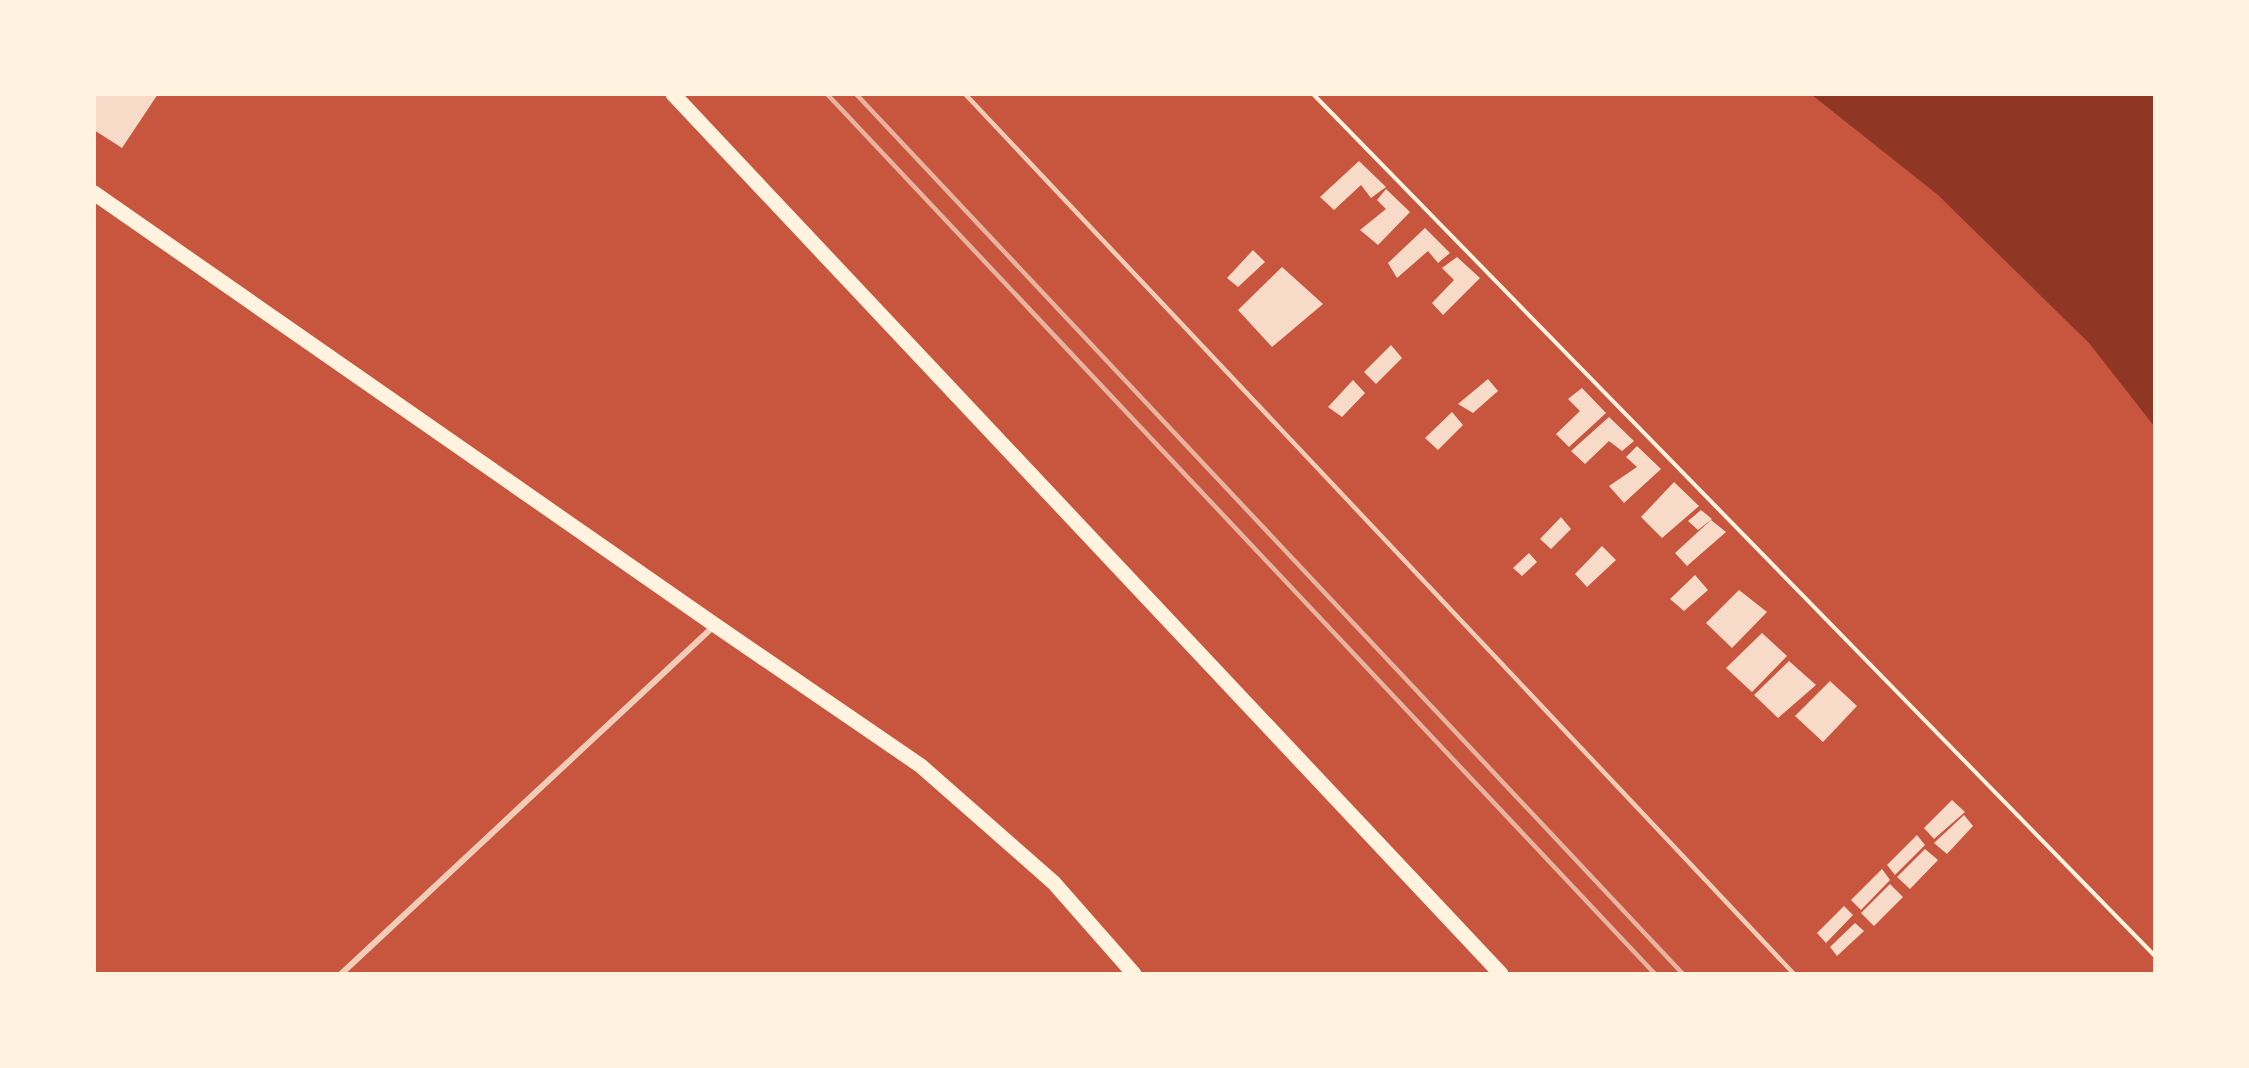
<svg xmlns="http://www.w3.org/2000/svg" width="2249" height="1068" viewBox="0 0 2249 1068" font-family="Barlow,sans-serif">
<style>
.water{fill:#8f3625}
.building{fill:#f7dbc8}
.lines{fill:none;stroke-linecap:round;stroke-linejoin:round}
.path{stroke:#fff3e0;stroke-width:4}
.service{stroke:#f1ccb7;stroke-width:4.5}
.minor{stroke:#f1ccb7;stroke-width:6}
.primary{stroke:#fff3e0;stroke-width:15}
.rail{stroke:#e9b49f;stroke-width:4.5}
</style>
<rect width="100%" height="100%" fill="#c8553d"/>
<path class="water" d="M1812,95h342v331l-65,-83 -151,-148z"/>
<path class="building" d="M94,94h64l-36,54 -28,-18z
M1359,161l27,26 -15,11 -10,-13 -27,25 -14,-13z
M1386,189l24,23 -32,33 -18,-15 26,-21 -9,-9z
M1425,228l25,25 -12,10 -10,-12 -31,27 -9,-15z
M1253,250l12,12 -27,25 -11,-9z
M1457,257l23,21 -37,37 -11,-12 22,-23 -12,-12z
M1282,267l41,37 -51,43 -34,-37z
M1391,345l11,13 -26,26 -12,-12z
M1488,379l10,12 -25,22 -15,-9z
M1353,380l12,13 -23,24 -14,-10z
M1582,388l24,25 -37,34 -13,-13 24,-23 -12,-12z
M1452,412l11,13 -25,25 -13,-12z
M1609,417l25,24 -12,10 -13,-10 -24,23 -14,-13z
M1637,446l24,23 -37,34 -15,-17 28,-19 -11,-10z
M1674,482l25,24 -37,32 -21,-21z
M1701,510l11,9 -14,11 -10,-9z
M1561,517l10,12 -20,20 -11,-10z
M1711,520l15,12 -39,34 -12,-13z
M1602,546l14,14 -29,27 -12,-13z
M1529,553l8,9 -15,14 -9,-8z
M1695,575l13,15 -24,21 -14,-12z
M1739,590l28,22 -35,36 -26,-25z
M1762,633l25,23 -35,36 -26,-24z
M1789,661l27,24 -38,33 -24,-23z
M1830,681l27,25 -34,36 -28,-26z
M1952,800l13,12 -31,27 -10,-11z
M1964,815l9,11 -26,28 -13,-11z
M1917,835l8,10 -30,30 -8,-10z
M1925,849l13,11 -28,29 -13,-12z
M1882,869l8,11 -29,30 -10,-10z
M1890,884l13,13 -29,29 -13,-13z
M1844,906l9,9 -27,28 -9,-10z
M1855,923l9,8 -27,25 -7,-9z"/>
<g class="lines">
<path class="path" d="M1313,94l841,861"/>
<path class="service" d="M965,94l829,880"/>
<path class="minor" d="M341,974l373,-348"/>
<path class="primary" d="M673,94l828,880
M94,193l621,432 206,141 133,117 80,91"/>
<path class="rail" d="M827,94l828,880
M856,94l827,880"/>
</g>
<rect width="2249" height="1068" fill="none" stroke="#fff3e0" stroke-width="192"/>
</svg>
